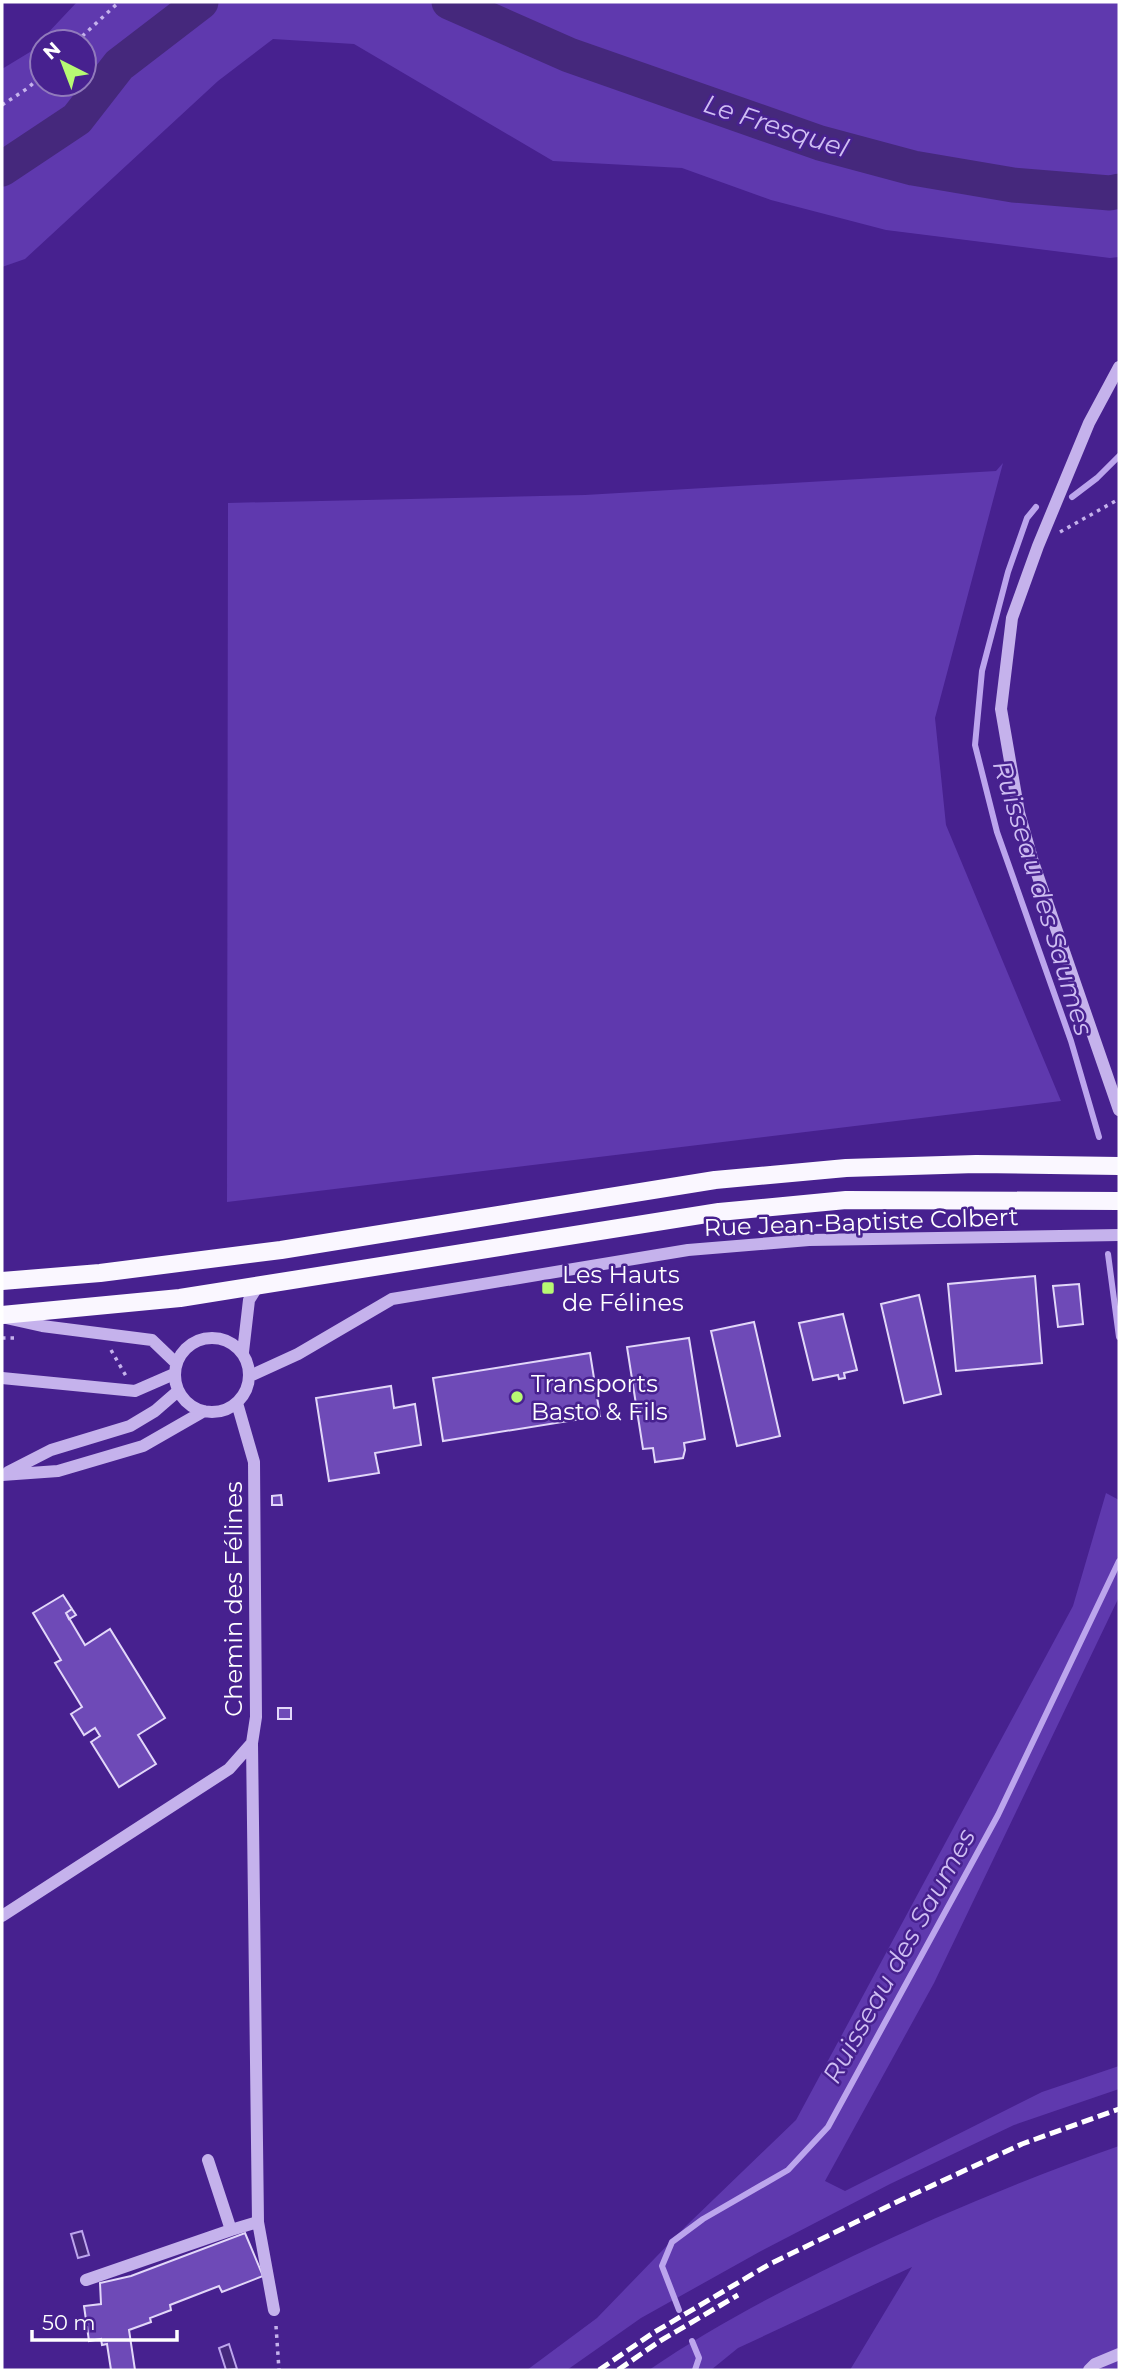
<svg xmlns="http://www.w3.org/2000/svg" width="1121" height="2372" viewBox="0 0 1121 2372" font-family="Montserrat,sans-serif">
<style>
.green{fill:#5f39ae;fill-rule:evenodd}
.water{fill:#45287c;stroke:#bca5ed;stroke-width:2}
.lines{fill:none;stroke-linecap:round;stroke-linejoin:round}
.stream{stroke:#bca5ed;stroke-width:6}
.river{stroke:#45287c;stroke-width:35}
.building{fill:#6e4ab7;stroke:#e2d7f9;stroke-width:2}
.path{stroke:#c5b2ec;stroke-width:3.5;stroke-dasharray:3.5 5;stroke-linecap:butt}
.minor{stroke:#c5b2ec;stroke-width:12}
.major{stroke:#faf7ff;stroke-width:18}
.rail{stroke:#fff;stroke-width:5;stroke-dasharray:12 5;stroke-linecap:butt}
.poi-dot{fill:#b7f973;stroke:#47218f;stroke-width:2.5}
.labels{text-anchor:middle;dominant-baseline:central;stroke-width:5;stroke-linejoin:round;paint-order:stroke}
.street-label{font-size:24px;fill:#fff;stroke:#47218f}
.poi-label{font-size:24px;fill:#fff;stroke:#47218f;text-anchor:start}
.water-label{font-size:26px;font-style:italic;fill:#cfbef3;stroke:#47218f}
</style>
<rect width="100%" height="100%" fill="#47218f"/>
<path class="green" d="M77,2h1042v255l-9,1 -224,-28 -115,-30 -89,-32 -129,-7 -199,-117 -81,-5 -55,42 -193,178 -23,8v-198l28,-17zM42,42h42v42h-42z
M1003,463l-68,255 11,107 115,276 -834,101 1,-699 357,-8 411,-24z
M1106,1493l13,7v97l-185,386 -109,198 20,10 197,-99 77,-26v23l-105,36 -124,59 -129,67 -120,67 -74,52h-40l70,-52 89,-92 110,-106 277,-514z
M1119,2146v224h-269l62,-103 -174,81 -27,22h-62c64,-44 134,-80 204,-114 88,-42 174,-78 266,-110z"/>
<path class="water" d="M82,2231l7,24 -11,3 -7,-24z
M229,2344l8,25 -11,1 -7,-22z"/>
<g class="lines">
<path class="stream" d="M1072,497l25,-19 22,-22
M1036,507l-9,11 -19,54 -26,99 -7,74 22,87 74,209 28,96
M1108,1254l11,83
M679,2310l-17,-44 10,-24 31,-23 85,-49 40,-43 170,-312 121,-254
M692,2341l7,17 -4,12"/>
<path class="river" d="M449,2l120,53 251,88 93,25 100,17 97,8 9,-2
M2,169l75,-50 42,-54 82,-63"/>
</g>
<path class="building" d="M1035,1276l7,87 -86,8 -8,-87z
M1079,1284l4,40 -25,3 -5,-41z
M919,1295l22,99 -37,9 -23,-99z
M843,1314l14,56 -13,3 1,5 -6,1 -1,-4 -25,5 -14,-57z
M754,1322l26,114 -43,10 -26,-115z
M689,1338l16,101 -21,4 1,7 -2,8 -28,4 -2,-14 -10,1 -16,-102z
M590,1353l10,63 -157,25 -10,-63z
M391,1386l3,22 21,-4 6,41 -46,8 4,20 -50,8 -13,-83z
M281,1495l1,10h-10v-9z
M63,1595l9,14 -6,4 19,32 25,-16 55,89 -27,17 18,29 -37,23 -28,-45 9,-6 -5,-8 -11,7 -13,-21 11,-7 -27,-44 6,-3 -28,-47z
M72,1609l4,6 -7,4 -3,-6z
M278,1708h13v11h-13z
M245,2233l18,43 -41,16 -3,-6 -49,19 1,5 -21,8 1,4 -22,8 6,40h-24l-4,-26 -5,1 -1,-6 -12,2 -5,-35 17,-2 -1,-21 31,-7z"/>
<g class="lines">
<path class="path" d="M76,42l43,-40
M2,105l26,-17 14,-13
M1060,532l59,-33
M2,1338h15
M111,1350l15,26
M276,2326l3,44"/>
<path class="minor" d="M1119,367l-30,56 -51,123 -26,72 -11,91 18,104 14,49 86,248
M6,1318l36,8 110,14 24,23
M175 1375a37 37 0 1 1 74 0a37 37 0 1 1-74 0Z
M243,1352l6,-52 10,-16
M250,1376l48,-22 94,-55 296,-49 121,-10 310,-5
M2,1378l133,13 39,-17
M8,1472l43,-22 79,-24 25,-15 23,-20
M2,1475l56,-4 85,-25 61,-35
M252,1743l6,479 16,88
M2,1916l227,-147 23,-26 4,-26 -2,-255 -17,-59
M208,2160l23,70 27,-8
M86,2280l145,-50
M1089,2370l6,-6 24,-10"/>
<path class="major" d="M2,1281l98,-8 181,-23 434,-70 131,-12 130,-4 143,2
M2,1315l178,-17 539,-86 127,-12 273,1"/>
<path class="rail" d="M599,2370l54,-37 115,-68 135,-66 119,-55 97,-35
M618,2370l42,-29 78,-46"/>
</g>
<g class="poi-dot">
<rect x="541" y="1281" width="14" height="14" rx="3.5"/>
<circle cx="517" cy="1397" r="7"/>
</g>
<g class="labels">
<g class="street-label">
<text transform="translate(861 1222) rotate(-2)">Rue Jean-Baptiste Colbert</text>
<text transform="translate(233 1599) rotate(-90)">Chemin des Félines</text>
</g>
<g class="poi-label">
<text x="562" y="1274">Les Hauts<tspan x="562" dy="28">de Félines</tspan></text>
<text x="531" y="1383">Transports<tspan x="531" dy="28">Basto &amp; Fils</tspan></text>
</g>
<g class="water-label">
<text transform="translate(776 126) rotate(18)">Le Fresquel</text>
<text transform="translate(1043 898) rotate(73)">Ruisseau des Saumes</text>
<text transform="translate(899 1956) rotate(-61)">Ruisseau des Saumes</text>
</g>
</g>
<rect width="1121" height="2372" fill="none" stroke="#ffffff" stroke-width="7"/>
<g transform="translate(63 63) rotate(318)"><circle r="33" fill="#47218f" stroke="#917abc" stroke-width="2"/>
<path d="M0-5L12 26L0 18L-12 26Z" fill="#b7f973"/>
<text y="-10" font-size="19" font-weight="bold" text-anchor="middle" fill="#ffffff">N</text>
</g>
<path d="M32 2330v10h145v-10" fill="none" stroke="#ffffff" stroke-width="3.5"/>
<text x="42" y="2330" font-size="21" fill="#ffffff" stroke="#47218f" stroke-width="5" paint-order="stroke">50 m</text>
</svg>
